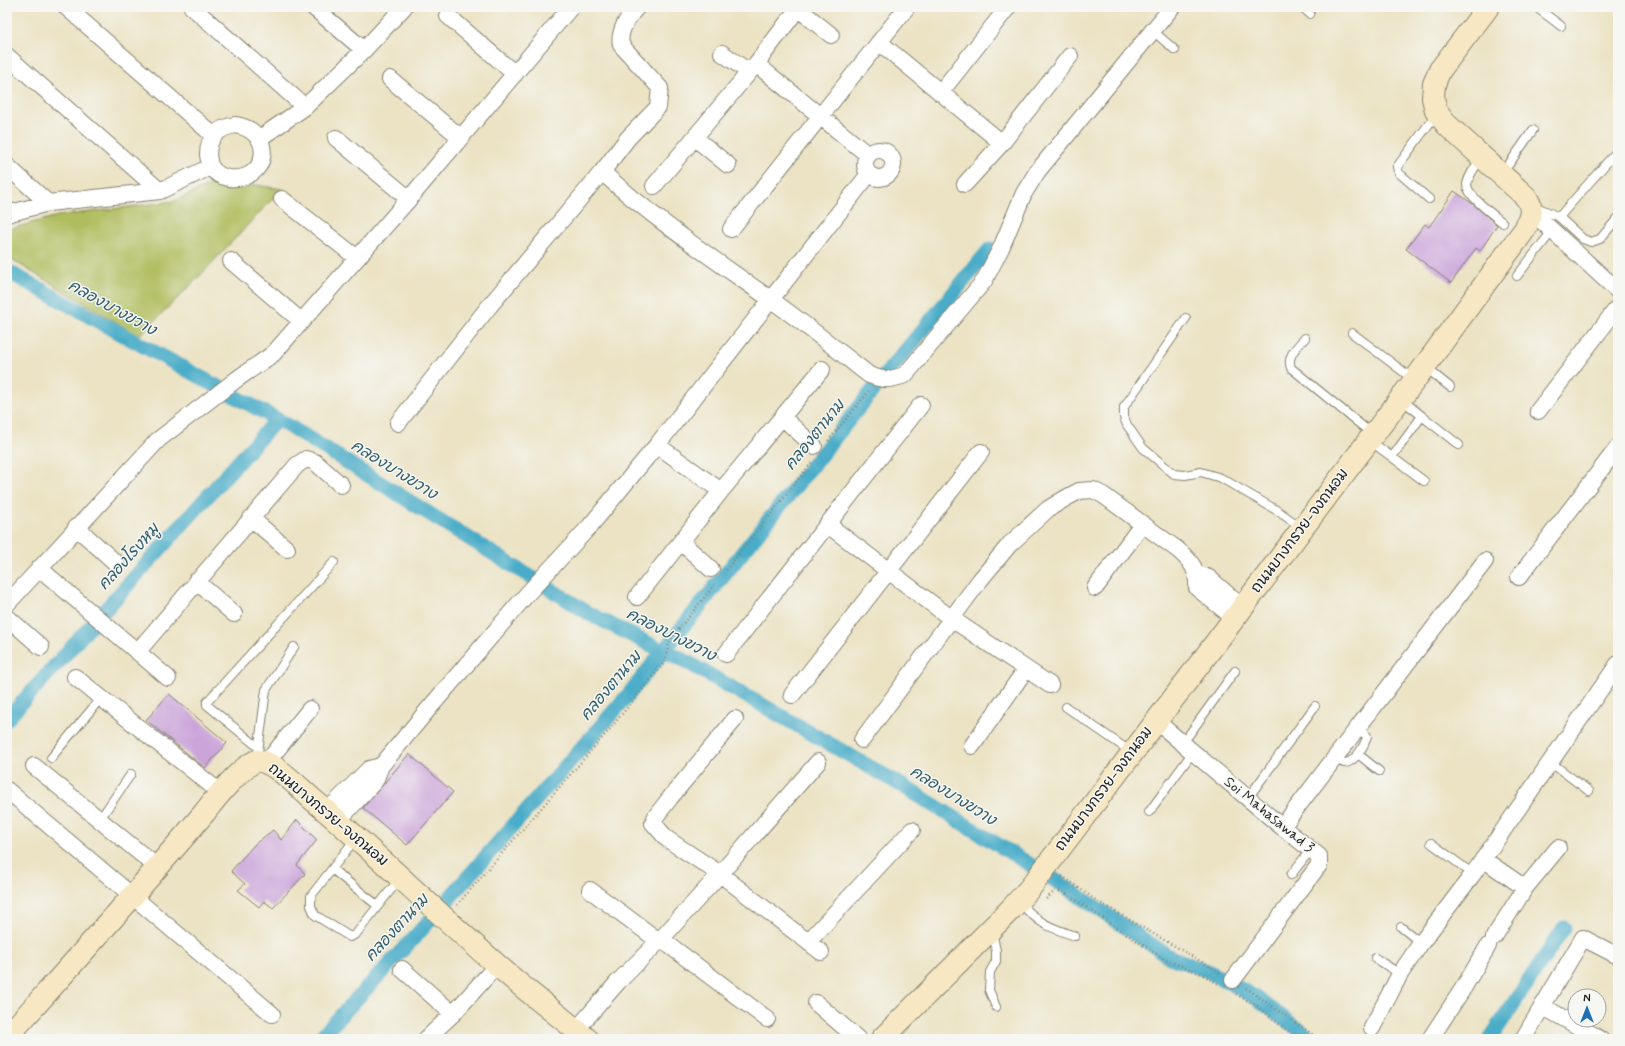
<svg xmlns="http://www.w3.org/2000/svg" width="1625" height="1046" viewBox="0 0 1625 1046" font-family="Mynerve,'Playpen Sans Thai',sans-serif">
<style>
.green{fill:#b0bd5f;stroke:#666c3e}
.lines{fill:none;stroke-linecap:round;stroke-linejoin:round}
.canal{stroke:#49acc8;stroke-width:15}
.building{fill:#cba4da}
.lane-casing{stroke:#848070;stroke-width:10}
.street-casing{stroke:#848070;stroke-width:18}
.secondary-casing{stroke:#848070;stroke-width:24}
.path{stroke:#848070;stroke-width:2.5;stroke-dasharray:1 3;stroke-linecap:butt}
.lane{stroke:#fff;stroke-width:8}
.street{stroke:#fff;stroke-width:16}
.secondary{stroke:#f7e8c3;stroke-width:22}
.labels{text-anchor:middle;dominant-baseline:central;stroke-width:3;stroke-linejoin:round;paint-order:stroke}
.street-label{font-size:15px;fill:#1c1c1c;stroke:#f6f6f2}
.water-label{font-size:16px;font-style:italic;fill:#305d69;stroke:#f6f6f2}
</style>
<rect width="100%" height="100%" fill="#f6f6f2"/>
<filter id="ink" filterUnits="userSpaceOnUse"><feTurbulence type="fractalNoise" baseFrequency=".025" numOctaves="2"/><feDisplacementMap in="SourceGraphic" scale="8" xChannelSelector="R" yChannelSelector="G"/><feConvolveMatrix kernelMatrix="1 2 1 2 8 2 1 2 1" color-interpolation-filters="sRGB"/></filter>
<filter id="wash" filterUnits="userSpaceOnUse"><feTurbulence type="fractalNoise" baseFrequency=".012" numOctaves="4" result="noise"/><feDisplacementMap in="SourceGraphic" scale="16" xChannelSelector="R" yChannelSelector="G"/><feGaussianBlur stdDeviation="0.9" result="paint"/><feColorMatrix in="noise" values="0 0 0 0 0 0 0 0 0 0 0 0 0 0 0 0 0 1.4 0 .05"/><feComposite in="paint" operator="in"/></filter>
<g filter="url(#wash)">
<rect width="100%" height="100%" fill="#ece3c4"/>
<path class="green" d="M219,183l12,4 25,-2 26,4 -89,94 -54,53 -132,-79v-27l6,-2 45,-12 117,-15 37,-17z"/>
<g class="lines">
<path class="canal" d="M7,271l282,155 301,188 73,37 17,7 223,128 155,96 112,75 38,14 47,26 57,42
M7,719l270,-300
M319,1039l104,-111 206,-234 248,-309 113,-136
M1490,1039l74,-111"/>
</g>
<g id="blocks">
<path class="building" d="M1454,191l19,13 24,21 -17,26 -4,-3 -25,35 -45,-34 19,-25 4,3z
M169,694l58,49 -22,25 -59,-48z
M409,754l44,38 -46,53 -44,-37z
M297,820l20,20 -20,25 8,9 -32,34 -9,-7 -5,6 -21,-17 7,-6 -14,-13 24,-27 18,-14 8,10z"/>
</g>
</g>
<g filter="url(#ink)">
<use href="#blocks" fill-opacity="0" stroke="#848070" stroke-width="1"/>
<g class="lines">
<defs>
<path id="lane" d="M1302,7l8,7
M1536,7l25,19
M1153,31l22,19
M1481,157c-4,8 -14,20 -14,28 1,12 27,30 36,38
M1502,174l31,-44
M1429,199l-30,-26 -2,-6 40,-54
M1532,205l27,12 59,-67
M1559,217l24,22 8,3 9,-3 18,-21
M1517,276l36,-46
M1186,318l-62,89v10l3,8 16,23 31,26 11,1 16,-3 20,6 57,33 24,17
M1352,333l61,46
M1305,338c-7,8 -19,18 -14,30l81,66
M1425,367l25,20
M1401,399l21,17
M1369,440l55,41
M1392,457l30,-41 37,29
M1066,707l65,45
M1183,743l52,-72
M258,747l-51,-42v-3l127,-140
M258,752l8,-62 28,-43
M1358,754l21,17
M51,758l50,-60
M1335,759c3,1 6,3 9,4 11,0 21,-18 23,-27l-9,-8
M1550,762l39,29
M1248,798l67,-92
M1149,812l44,-60
M100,819l31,-45
M356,838l-45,58v10l4,9 35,22 6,-3 44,-56
M1431,843l42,31
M332,869l46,37
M1291,875l20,-26
M1019,902c21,22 27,24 56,34
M1401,927l20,16
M992,931l4,20v10l-6,11 -1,18 7,17
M1375,958l25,16"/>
<path id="street" d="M66,7l147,128
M192,7l113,100
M313,7l51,43
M796,7l35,28
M448,16l67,58
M879,42l123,101
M722,53l27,19
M7,56l153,135
M756,64l112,91
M390,79l70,58
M940,93l68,-86
M235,125c42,6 33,58 -6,53 -7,-1 -14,-5 -18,-11 -2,-3 -2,-8 -3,-12 0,-18 10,-27 27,-30z
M260,138l45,-31 59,-57 40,-43
M336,138l73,61
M695,138l33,27
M865 164a14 14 0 1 1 28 0a14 14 0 1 1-28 0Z
M7,166l41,37
M602,172c52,47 110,86 168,127 34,24 66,50 99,76 16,6 20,5 36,0l79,-94 17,-33 23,-55 13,-21 135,-165
M965,184l37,-41 68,-87
M654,186l102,-122 43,-57
M282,199l75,59
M1532,212l86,79
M7,214l41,-11 112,-12 50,-24
M731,229l176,-222
M231,261l70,60
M1538,411l80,-104
M782,417l32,29
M398,423l89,-114 115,-137 26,-34 30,-31 2,-19 -39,-43c-3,-14 7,-28 16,-38
M657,445l64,46
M251,518l36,31
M828,525l124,94 98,66
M76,527l41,37
M681,542l30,27
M39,568l129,110
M1198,574l11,4 33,29
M1519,577l99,-130
M196,581l38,33
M1095,588l47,-63
M637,597l84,-106 101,-122
M7,604l151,-164 79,-61 36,-25 136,-155 162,-192
M7,617l34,30
M138,651l159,-186 9,-6 9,3 26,23
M726,654l195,-249
M75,677l146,116
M792,695l189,-243
M735,719l-65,79 -14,18 -3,7 14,16 53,35 101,78
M1156,721l126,106 37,29v9l-86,115
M862,740l118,-160 30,-36 38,-35 18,-11 13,-7 14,-1 10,5 75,55c14,12 20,20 19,38l37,30
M972,746l54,-77
M267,762l43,-53
M34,766l123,101
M7,790l265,224
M327,811l42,-42 12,-3
M338,821l37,-40 6,-15 45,-54 102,-119 62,-67 67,-81 212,-271
M1282,827l203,-266
M1483,859l42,29 33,-40
M590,890l69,51
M1494,937l31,-49
M661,939l106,80
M808,942l104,-112
M402,969l51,45
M816,1003l42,36
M1542,1006l58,33
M1372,1028l28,-54 21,-31 52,-69 145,-210
M576,1030l42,-48 43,-43 59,-65 98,-112
M426,1039l27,-25 44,-49
M1430,1039l34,-52 24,-41
M1523,1039l60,-101 35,18"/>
<path id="secondary" d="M7,1037c67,-75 134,-149 198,-225 10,-13 37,-47 52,-51 13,-3 45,29 55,38 63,53 122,111 184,165 29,26 61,50 91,75
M882,1039l129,-130 19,-21 384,-507 111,-152c6,-13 9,-20 1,-32l-79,-72 -11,-15 -3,-12 1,-14 6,-14 48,-63"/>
</defs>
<use href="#lane" class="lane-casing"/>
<use href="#street" class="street-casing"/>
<use href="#secondary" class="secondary-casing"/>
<path class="path" d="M828,441l41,-50
M726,570l87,-109
M1062,876l35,25 124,72
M1046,899l9,-8h7l102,68 38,15 17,10
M457,905l152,-175 55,-67 6,-23 46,-57
M1246,988l73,51
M1236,994l21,12 41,33"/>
<use href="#lane" class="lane"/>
<use href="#street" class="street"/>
<use href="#secondary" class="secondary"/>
</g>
</g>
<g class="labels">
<g class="street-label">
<text transform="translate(1300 531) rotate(-53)">ถนนบางกรวย-จงถนอม</text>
<text transform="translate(1104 789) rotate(-53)">ถนนบางกรวย-จงถนอม</text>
<text transform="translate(328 815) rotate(40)">ถนนบางกรวย-จงถนอม</text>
<text transform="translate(1269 815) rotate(39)">Soi Mahasawad 3</text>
</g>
<g class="water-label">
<text transform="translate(112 308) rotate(29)">คลองบางขวาง</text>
<text transform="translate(815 435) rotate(-51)">คลองตานาม</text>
<text transform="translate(394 470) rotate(32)">คลองบางขวาง</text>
<text transform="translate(129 557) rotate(-48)">คลองโรงหมู</text>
<text transform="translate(671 635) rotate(27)">คลองบางขวาง</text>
<text transform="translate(611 686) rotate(-50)">คลองตานาม</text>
<text transform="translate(953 796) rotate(32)">คลองบางขวาง</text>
<text transform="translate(397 928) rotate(-47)">คลองตานาม</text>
</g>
</g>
<rect width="1625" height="1046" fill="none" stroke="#f6f6f2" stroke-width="24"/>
<g transform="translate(1587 1008)"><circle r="19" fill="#f6f6f2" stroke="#9f9f9c"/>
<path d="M0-3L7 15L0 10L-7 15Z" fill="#1f6fb2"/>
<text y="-6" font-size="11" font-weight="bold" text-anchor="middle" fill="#1c1c1c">N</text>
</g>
</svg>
